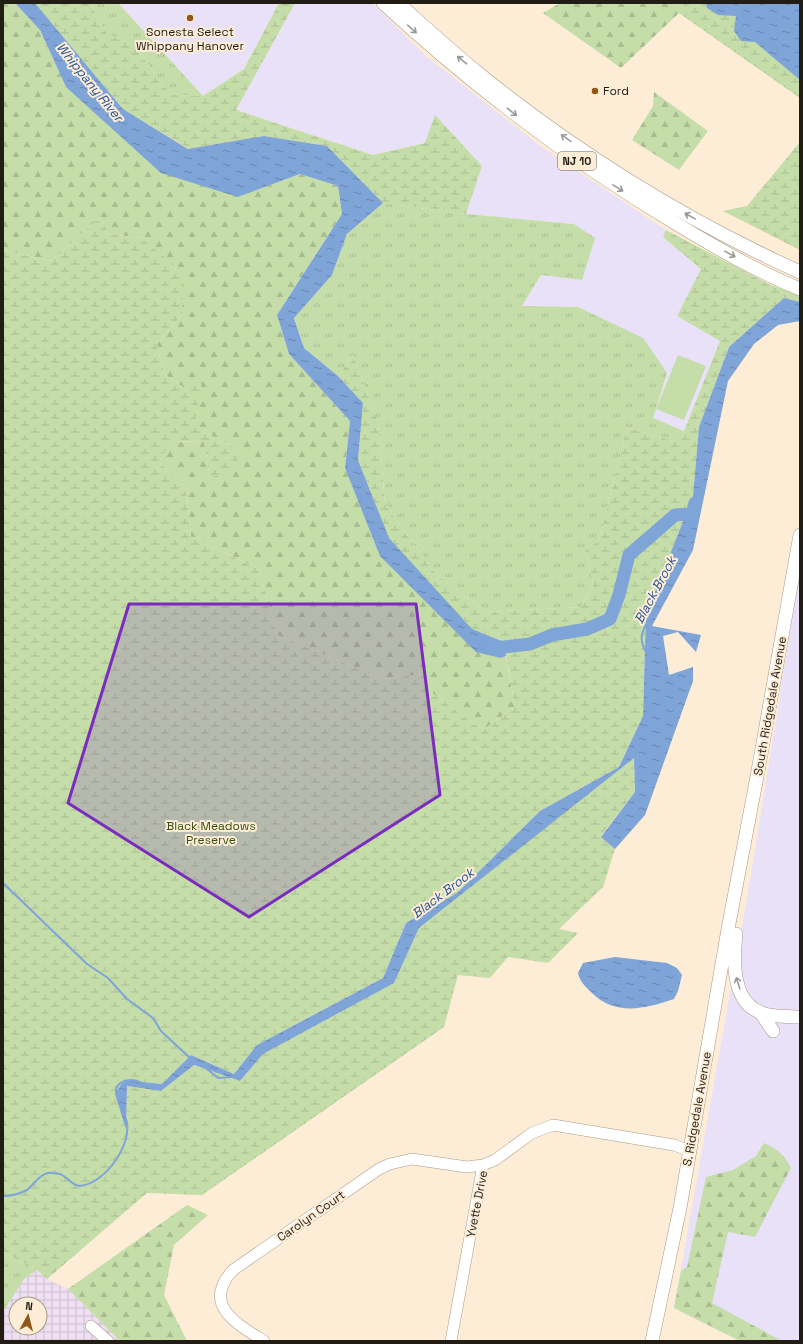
<svg xmlns="http://www.w3.org/2000/svg" width="803" height="1344" viewBox="0 0 803 1344" font-family="'Space Grotesk',sans-serif">
<style>
.commercial{fill:#e9e1f7}
.industrial{fill:url(#industrial-grid);fill-rule:evenodd}
.grass{fill:url(#grass-tufts)}
.forest{fill:url(#forest-firs)}
.wetland{fill:url(#wetland-marsh)}
.garden{fill:#c5dda9}
.water{fill:url(#water-ripples)}
.lines{fill:none;stroke-linecap:round;stroke-linejoin:round}
.stream{stroke:#7fa4d8;stroke-width:2}
.river{stroke:#7fa4d8;stroke-width:13}
.minor-casing{stroke:#a99a86;stroke-width:12}
.major-casing{stroke:#a99a86;stroke-width:14}
.minor{stroke:#fff;stroke-width:11}
.major{stroke:#fff;stroke-width:13}
.oneway{stroke:#9b9995}
.marked{fill:#7b2cbf;fill-opacity:0.2;stroke:#7b2cbf;stroke-width:3;stroke-linejoin:round}
.poi-dot{fill:#925815;stroke:#fdedd7;stroke-width:1.5}
.labels{text-anchor:middle;dominant-baseline:central;stroke-width:4;stroke-linejoin:round;paint-order:stroke}
.shield{fill:#fdedd7;stroke:#635b4e;stroke-width:1}
.shield-label{font-size:11px;font-weight:bold;fill:#211c14}
.poi-label{font-size:12px;fill:#211c14;stroke:#fdedd7}
.street-label{font-size:12px;fill:#211c14;stroke:#fdedd7}
.park-label{font-size:12px;fill:#364d0c;stroke:#fdedd7}
.water-label{font-size:13px;font-style:italic;fill:#265494;stroke:#fdedd7}
</style>
<defs>
<pattern id="industrial-grid" width="8" height="8" patternUnits="userSpaceOnUse"><rect width="8" height="8" fill="#efdff2"/><path d="M0 4h8M4 0v8" fill="none" stroke="#cdbfcf"/></pattern>
<pattern id="grass-tufts" width="24" height="20" patternUnits="userSpaceOnUse"><rect width="24" height="20" fill="#c5dda9"/><path d="M3 7l-1-3M5 7V3M7 7l1-3M15 17l-1-3M17 17v-4M19 17l1-3" fill="none" stroke="#a9bd91"/></pattern>
<pattern id="forest-firs" width="22" height="20" patternUnits="userSpaceOnUse"><rect width="22" height="20" fill="#c5dda9"/><path d="M5 1l3.5 6h-7zM16 11l3.5 6h-7z" fill="#a9bd91"/></pattern>
<pattern id="wetland-marsh" width="20" height="14" patternUnits="userSpaceOnUse"><rect width="20" height="14" fill="#c5dda9"/><path d="M1 5h8M5 5V1M11 12h8M15 12V8" fill="none" stroke="#a9bd91"/></pattern>
<pattern id="water-ripples" width="26" height="14" patternUnits="userSpaceOnUse"><rect width="26" height="14" fill="#7fa4d8"/><path d="M2 4q2-2 4 0t4 0M15 11q2-2 4 0t4 0" fill="none" stroke="#6885ae"/></pattern>
</defs>
<rect width="100%" height="100%" fill="#fdedd7"/>
<path class="commercial" d="M118,3h161l-35,66 -41,27z
M295,3h77l54,53 116,91 124,83 -3,7 38,32 19,72 -36,90 -31,-13 14,-45 -89,-66 -56,-1 52,-82 -108,-10 16,-48 -47,-50 -10,27 -52,12 -137,-45z
M800,571v770h-60l-66,-33 75,-422z"/>
<path class="industrial" d="M37,1270l10,9 21,10 52,52h-117v-29l21,-33zM16,1304h24v24h-24z"/>
<path class="grass" d="M90,3h28l85,93 -32,-1 -37,-49 -27,-12z
M383,203l83,11 108,10 21,14 -13,42 -41,-5 -19,31 56,1 65,31 24,35 -14,45 31,13 -4,12 -53,-16 -28,114 -14,8 9,36 -13,22 -95,5 -51,-39 -50,-69 -7,-83 -25,-66 -15,21 -34,-28 -10,-31 38,-42 15,-41z
M3,1252l34,18 -13,9 -21,33z"/>
<path class="forest" d="M3,3h12l25,27 26,57 172,110 62,-23 38,12 4,28 -65,101 12,39 61,67 -5,47 156,190 5,-2 9,51 -32,23 -55,-40 -5,-16 -40,5 -106,-44 -18,-66 -68,-32 -5,-50 -27,-25 11,-20 34,-1 6,37 32,-27 -48,-24 -11,-40 -19,-13 -7,-30 25,-29 -41,-77 -32,-4 -9,-17 -49,44 -48,-11z
M560,3h124l-5,10 -58,55 -78,-55z
M654,92l54,39 -29,39 -47,-30 21,-34z
M764,1143c13,6 20,11 27,25l-36,69 -27,-5 -16,71 70,38h-42l-66,-33 7,-37 6,-4 19,-90 27,-7 23,-14z
M187,1205l21,10 -34,30 -10,50 23,46h-67l-52,-52z"/>
<path class="wetland" d="M35,3h55l17,31 27,12 37,49 32,1 41,-27 35,-66h16l-59,107 137,45 52,-12 10,-28 47,51 -16,48 -83,-11 -56,-57 -63,-10 -75,13 -66,-40z
M684,3h116v95l-121,-85z
M800,142v108l-77,-39 24,-5z
M100,217l9,17 32,4 43,35 -2,42 -25,29 7,30 19,13 19,-5 -8,45 48,24 -10,20 -22,7 -6,-37 -34,1 -11,20 27,25 5,50 68,32 18,66 106,44 40,-5 5,16 55,40 32,-23 -11,-65 -32,-13 -83,-91 -31,-78 5,-57 -25,-27 15,-21 25,66 7,83 50,69 51,39 95,-5 13,-22 -9,-36 14,-8 28,-114 53,16 4,-12 36,-90 -43,-25 24,-47 -38,-32 3,-7 103,54 31,12v6l-16,-4 -55,49 -30,80 -6,69 -47,119 -3,101 -24,51 -79,44 -83,82 -51,30 -23,55 -126,67 -23,29 -43,-19 -29,29 -38,-4 2,47 1,-41 34,5 32,-26 47,16 23,-27 131,-71 25,-55 215,-171 1,35 -34,44 14,13 -12,38 -44,42 19,4 -30,30 -40,-6 -18,21 -32,-3 -14,52 -242,168 -55,-2 -100,86 -10,-9 -34,-18v-1002l48,11z"/>
<path class="garden" d="M678,355l28,11 -22,54 -28,-11z"/>
<path class="water" d="M15,3h20l88,106 65,40 76,-13 63,10 56,57 -36,31 -15,41 -38,43 10,30 34,28 25,27 -5,57 31,78 83,91 32,13 2,14 -5,2 -25,-6 -96,-96 -35,-88 5,-47 -61,-67 -12,-39 65,-101 -4,-28 -38,-12 -62,23 -77,-24 -95,-86 -26,-57z
M706,3h94v77l-45,-38 -14,-1 -7,-10 2,-15 -18,-1 -11,-7z
M784,298l16,4v19l-22,4 -24,19 -26,37 -35,169 -41,76 49,9 -5,17 -18,-20 -15,4 6,39 24,-8v14l-48,134 -30,34 -14,-12 34,-45 -1,-34 -215,170 -25,55 -131,71 -23,27 -46,-16 -33,26 -34,-5 -1,43 -11,-35 9,-14 38,4 29,-29 43,19 23,-29 126,-67 23,-55 51,-30 83,-82 79,-44 24,-51 3,-101 47,-119 6,-69 30,-80z
M615,957l52,6 10,5 5,7 -4,16 -4,8c-29,10 -59,17 -82,-6 -7,-7 -12,-11 -14,-20l5,-10z"/>
<g class="lines">
<path class="stream" d="M646,652c-6,-11 -6,-17 1,-29
M3,883l84,81 21,14 19,21 26,19 8,13 29,27
M207,1069l11,9 13,-1
M116,1093c-1,-14 17,-15 26,-10
M3,1196c8,0 16,-2 24,-6 7,-5 11,-15 21,-17 19,-3 21,13 32,13 25,-2 54,-43 46,-67"/>
<path class="river" d="M489,644l6,4 35,-4 22,-9 35,-6 23,-10 9,-24 10,-40 46,-40 17,-1 3,-11"/>
<defs>
<path id="minor" d="M91,1326l17,15
M264,1341c-27,-17 -63,-36 -31,-71l146,-101 11,-5 22,-5 55,8 16,-2 12,-5 37,-27 21,-8 121,20 16,6
M451,1341l32,-176"/>
<path id="major" d="M383,3c90,83 187,157 292,220 40,24 81,48 125,66
M398,3c26,23 52,47 80,70 98,79 207,147 322,199
M736,934c-3,26 -5,69 26,79 11,4 22,3 34,4
M761,1013l12,18
M652,1341l28,-133 48,-279 30,-158 42,-236"/>
</defs>
<use href="#minor" class="minor-casing"/>
<use href="#major" class="major-casing"/>
<use href="#minor" class="minor"/>
<use href="#major" class="major"/>
</g>
<defs><path id="oneway-shaft" d="M-6 0H5M1.5-3L5.5 0L1.5 3" fill="none" stroke-width="1.6" stroke-linecap="round" stroke-linejoin="round"/></defs>
<g class="oneway">
<use href="#oneway-shaft" transform="translate(412 29) rotate(42)"/>
<use href="#oneway-shaft" transform="translate(462 60) rotate(-140)"/>
<use href="#oneway-shaft" transform="translate(512 112) rotate(39)"/>
<use href="#oneway-shaft" transform="translate(566 138) rotate(-146)"/>
<use href="#oneway-shaft" transform="translate(618 188) rotate(32)"/>
<use href="#oneway-shaft" transform="translate(690 216) rotate(-151)"/>
<use href="#oneway-shaft" transform="translate(730 254) rotate(29)"/>
<use href="#oneway-shaft" transform="translate(738 983) rotate(-107)"/>
</g>
<path class="marked" d="M129,604h287l24,191 -191,122 -181,-114z"/>
<g class="poi-dot">
<circle cx="190" cy="18" r="4"/>
<circle cx="595" cy="91" r="4"/>
</g>
<g class="labels">
<rect class="shield" x="558" y="152" width="38" height="18" rx="3"/>
<g class="shield-label">
<text x="577" y="161">NJ 10</text>
</g>
<g class="poi-label">
<text x="190" y="32">Sonesta Select<tspan x="190" dy="14">Whippany Hanover</tspan></text>
<text x="603" y="91" text-anchor="start">Ford</text>
</g>
<g class="street-label">
<text transform="translate(770 706) rotate(-80)">South Ridgedale Avenue</text>
<text transform="translate(697 1109) rotate(-80)">S. Ridgedale Avenue</text>
<text transform="translate(477 1204) rotate(-79)">Yvette Drive</text>
<text transform="translate(311 1216) rotate(-35)">Carolyn Court</text>
</g>
<g class="park-label">
<text x="211" y="826">Black Meadows<tspan x="211" dy="14">Preserve</tspan></text>
</g>
<g class="water-label">
<text transform="translate(90 82) rotate(51)">Whippany River</text>
<text transform="translate(655 590) rotate(-62)">Black Brook</text>
<text transform="translate(443 893) rotate(-37)">Black Brook</text>
</g>
</g>
<rect width="803" height="1344" fill="none" stroke="#211c14" stroke-width="8"/>
<g transform="translate(28 1316) rotate(7)"><circle r="19" fill="#fdedd7" stroke="#a59989"/>
<path d="M0-3L7 15L0 10L-7 15Z" fill="#925815"/>
<text y="-6" font-size="11" font-weight="bold" text-anchor="middle" fill="#211c14">N</text>
</g>
</svg>
